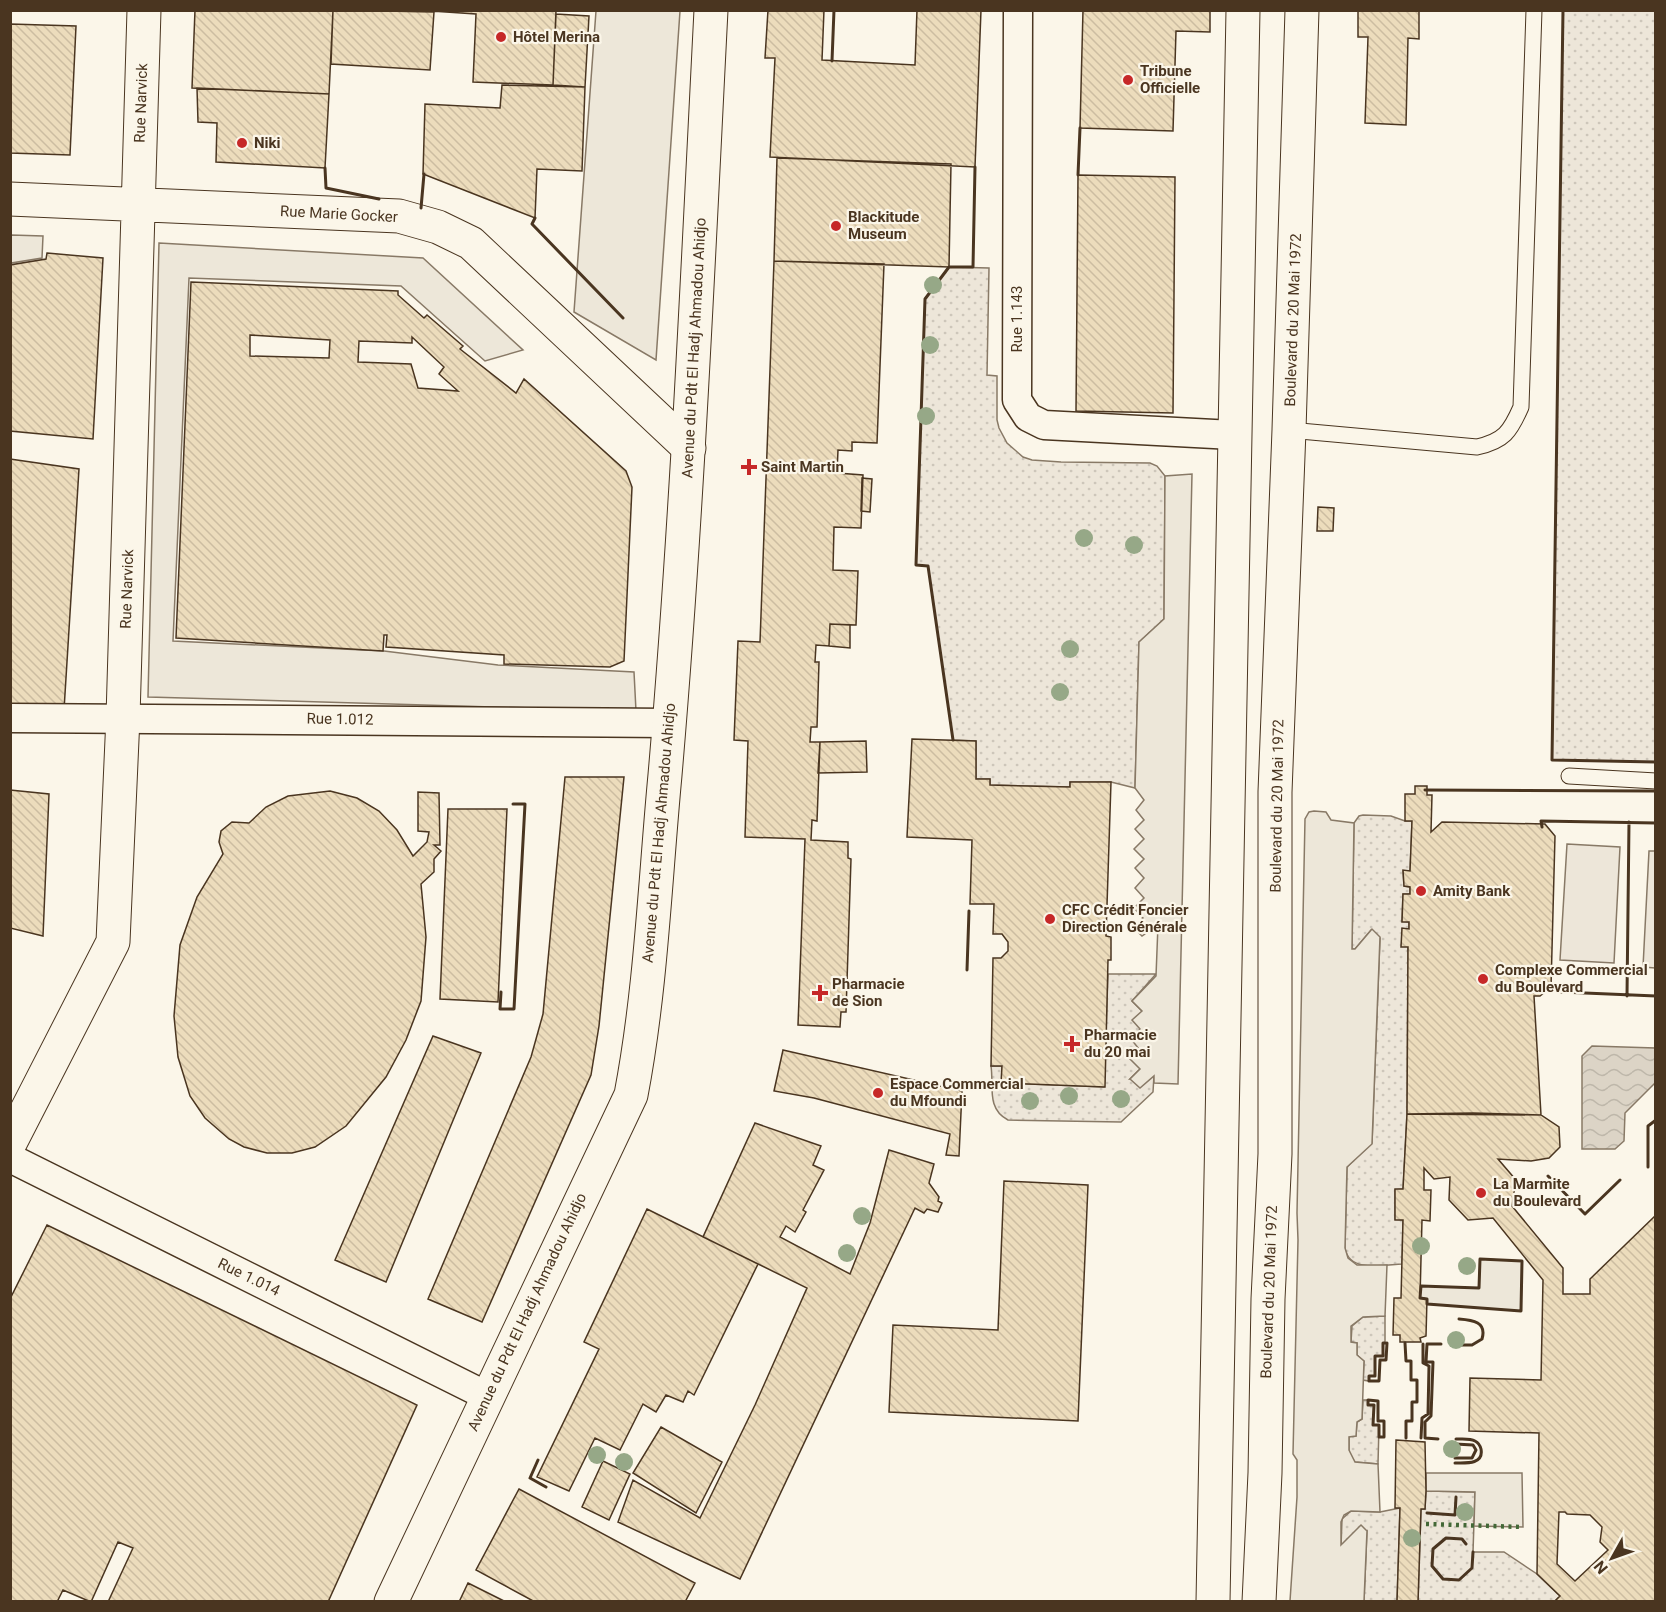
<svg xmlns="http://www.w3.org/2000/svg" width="1666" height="1612" viewBox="0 0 1666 1612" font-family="Roboto,sans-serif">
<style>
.grass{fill:url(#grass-dots);stroke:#887966;stroke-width:1.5}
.pitch{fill:#ede6d9;stroke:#887966;stroke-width:1.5}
.parking{fill:#ede7d9;stroke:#887966;stroke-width:1.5}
.water{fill:url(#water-waves);stroke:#887966;stroke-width:1.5}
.building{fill:url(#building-back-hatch);stroke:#4a3520;stroke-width:1.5;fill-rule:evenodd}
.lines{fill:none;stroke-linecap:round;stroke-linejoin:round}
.service-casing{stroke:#4a3520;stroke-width:17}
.minor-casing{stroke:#4a3520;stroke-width:31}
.tertiary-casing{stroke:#4a3520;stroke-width:35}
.secondary-casing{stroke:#4a3520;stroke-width:35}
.trunk-casing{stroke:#4a3520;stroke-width:35}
.service{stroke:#fbf6e9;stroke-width:15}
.minor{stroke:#fbf6e9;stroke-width:28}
.tertiary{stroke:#fbf6e9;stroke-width:33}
.secondary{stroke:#fbf6e9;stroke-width:33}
.trunk{stroke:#fbf6e9;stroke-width:33}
.hedge{stroke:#436837;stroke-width:4.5;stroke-dasharray:3 4.5;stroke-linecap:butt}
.wall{stroke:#4a3520;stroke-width:3}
.tree{fill:#96a887}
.poi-dot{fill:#c62828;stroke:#fbf6e9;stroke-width:2}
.labels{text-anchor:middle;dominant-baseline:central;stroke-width:4.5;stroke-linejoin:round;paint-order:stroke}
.poi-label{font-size:15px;font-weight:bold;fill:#4a3520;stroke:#fbf6e9;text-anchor:start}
.street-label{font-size:15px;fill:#4a3520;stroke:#fbf6e9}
</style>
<defs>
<pattern id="grass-dots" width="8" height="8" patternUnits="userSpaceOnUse" patternTransform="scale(1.5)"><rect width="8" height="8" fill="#ede6d9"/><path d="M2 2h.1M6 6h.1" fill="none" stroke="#cdc6ba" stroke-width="1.8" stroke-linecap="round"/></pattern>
<pattern id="water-waves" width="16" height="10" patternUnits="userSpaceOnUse" patternTransform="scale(1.5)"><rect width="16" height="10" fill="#dcd4c6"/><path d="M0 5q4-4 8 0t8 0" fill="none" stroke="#beb7aa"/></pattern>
<pattern id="building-back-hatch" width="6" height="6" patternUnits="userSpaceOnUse" patternTransform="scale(1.5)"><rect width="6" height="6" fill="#ecdcbc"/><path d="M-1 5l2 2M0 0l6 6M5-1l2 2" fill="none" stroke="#ccbda1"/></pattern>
</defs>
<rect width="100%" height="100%" fill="#fbf6e9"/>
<path class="grass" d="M1563,11h92v751l-103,-2z
M949,267l40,1 -2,107 10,1v44l2,8 8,15 16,14 9,3 29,2 89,1 7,3 8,10 -1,143 -25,23 -4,146 -24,-6h-41v5l-80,-2v-6h-14v-38l-23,-1 -25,-174 -12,-1 9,-266z
M1363,815l28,1 14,5h7l-2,50h-7l1,15 6,1v7h-7l-1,27 7,1v7h-7l6,18 -1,167 -4,75 -8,1v29l8,1 -1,44c-19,1 -53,9 -57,-16l2,-81 25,-24 8,-205 -9,-8 -16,19h-3l2,-126 5,-7z
M1108,974h48l-24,27 10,10 -2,58 -10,10 24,-4 -1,17 -32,30 -113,-2c-22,-11 -14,-35 -17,-54h11v17l102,4z
M1385,1316v27h-2v13h-8v20h-6v5l-6,-1 1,-19 -7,-6v-12l-6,-1 1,-16 11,-9z
M1363,1400h5v5h6l-1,20h6l-1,39 -23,-2 -6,-8v-18h7l1,-14 5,-3z
M1426,1491l49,1 -2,60h31l33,22 23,22 -6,6h-136l3,-93h4z
M1400,1508l-3,93h-33l3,-70 -26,16 1,-28 9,-8 29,1z"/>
<path class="pitch" d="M1567,844l53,3 -6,116 -54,-3z
M1649,851h6v117l-12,-1z"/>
<path class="parking" d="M596,11h84l-24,349 -82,-48z
M11,235l32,1 -1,22 -31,5z
M159,243l264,15 100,92 -38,11 -84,-75 -212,-8 -16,363 211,10 114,14 136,7 2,39 -488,-14z
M1192,474l-14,610 -24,-1v-7l-14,12 -10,-9 10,-10 -10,-10 9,-10 -8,-10 9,-10 -8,-9 10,-9 -10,-10 24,-25 2,-51 -16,11 -8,-8 9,-10 -9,-10 10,-10 -9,-10 9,-10 -9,-10 9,-9 -10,-10 10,-10 -9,-10 9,-9 -8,-10 8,-10 -9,-12 4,-146 25,-23 1,-143z
M1314,811l12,1 5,8 23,3 -2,126h3l17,-20 8,8 -8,207 -25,23 -2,81 3,10 9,7h30l-2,51 -22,1 -12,9v16l6,1v12l7,6 -2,58 -5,3 -1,14 -7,1v13l6,12 23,2 2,48 -29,-1 -7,4 -3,7v23l20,-20 6,6 -3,70h-74l7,-104v-37l-4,-6 5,-214 -1,-27 8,-394 4,-7z
M1480,1259l42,2 -1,50 -94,-7v-5l-7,-1 1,-12 58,2z
M1426,1473h96l1,54 -49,-1 1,-34 -49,-1z"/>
<path class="water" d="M1592,1046l63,2v35l-30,30 -1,28 -9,8h-33v-93z"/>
<path class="building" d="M195,10h138l-4,84 -137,-6z
M333,10l101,2 -4,58 -99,-6z
M556,10l-3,75 -80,-3 3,-68 -45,-3z
M768,10h56l-2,50 93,5 2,-55h64l-6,157 -205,-10 5,-99h-10z
M1083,10h127v22l-34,-1 -3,100 -93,-3z
M1358,10h61v29l-11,-1 -2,87 -41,-2 3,-86h-10z
M556,14l33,2 -4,71 -32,-2z
M10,24l66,2 -6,129 -60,-2z
M502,85l83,2 -3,84 -45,-2 -2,49 -112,-44 2,-70 75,4z
M197,88l132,6 -4,74 -109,-6 1,-39 -19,-1z
M777,158l174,6 -2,103 -175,-6z
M1078,175l97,2 -2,236 -97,-2z
M47,253l56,5 -10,181 -83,-8v-166l36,-6z
M774,261l110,3 -7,179 -25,-1v9l-14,-1 -1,23 26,2 -2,53 -27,-1 -1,43 25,1 -2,54 -26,-1 -1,22 -13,-1 -1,17h4l-2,65h-6l-1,15h10l-3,79 -5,-1 -1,20 37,2v16l3,1 -5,153h-5l-1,15 -42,-2 7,-186 -60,-2 3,-96 -14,-1 4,-99 22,1z
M191,282l207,9v4l26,23 3,-3 36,31 -3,3 56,44 8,-14 102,92 6,16 -8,174 -14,6 -106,-3v-9l-118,-8 1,-12h-3l-1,16 -207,-13zM250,335l80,5 -1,18 -79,-2zM412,337l32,30 -5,7 19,17 -40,-3 -7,-24 -53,-2 1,-21 53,2z
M10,459l69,10 -15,241 -54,-2z
M862,478l10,1 -2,33 -9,-1z
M1318,507l16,1 -1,23h-16z
M830,624l20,1v23l-21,-2z
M912,739l64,2v38h14v6l80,2v-5h41l-5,154 5,1v23h-3l-3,127 -104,-4 1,-17h-11l2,-108h8l7,-7v-9l-6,-8h-9l1,-30h-24l2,-64 -65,-3z
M866,741l1,31 -49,1 2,-31z
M565,777h59l-25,249 -8,49 -109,247 -54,-23 103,-242 12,-43z
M1415,786h12v9h5l-1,37 11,-10 103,2 10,12 -4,151 -11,9h-6l7,119 -134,-1 1,-167h-7l1,-19 7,1v-7h-7l1,-28h7v-7l-6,-1 -1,-16 7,1 2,-50h-7v-27h10z
M10,790l39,4 -6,142 -33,-8z
M330,791l27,7 22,13 18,19 16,26 14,-14 2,-10 -11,-1v-39l21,1 1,52h-6l7,6 -7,8v13l-13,12 5,53 -5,64 -15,39 -20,37 -40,49 -31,21 -23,6h-25l-23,-6 -15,-8 -24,-21 -15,-22 -12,-39 -4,-41 6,-71 17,-48 26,-43 -4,-12 2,-11 11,-9 17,1 17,-16 22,-11z
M448,809h59l-9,193 -58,-3z
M433,1036l48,17 -95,229 -51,-22z
M783,1050l179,41 -3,65 -13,-1 4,-21 -136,-36 -40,-7z
M1473,1113l68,2 18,12 1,20 -11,11 -18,3 -33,-2 18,21 -4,26 51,62v26h27v-15l66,-64v387h-102l6,-6 -23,-22 2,-141 -70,-2 1,-53 71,2 2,-100 -50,-62 -25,2 -19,-20 1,-23 -16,2 -10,-11v22h7l-1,31 -8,-1 -2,78 7,1 -1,37 -6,2 1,4h-21v-7h-7l1,-37h7l2,-78h-8v-31h8l4,-75zM1559,1512h6l2,2 23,1 12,12 -2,15 8,8 -33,31 -18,-17z
M755,1123l66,23 -8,19 11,5 -21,40 3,2 -11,20 -9,-6 -6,11 70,37 20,-51 19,-73 45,14 -5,19 10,14 -1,4 4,2 -4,9 -11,-3 -3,4 -9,-5 -175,371 -122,-57 15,-42 67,38 55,-113 52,-117 -104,-51z
M1004,1181l84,4 -10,236 -189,-9 4,-87 105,5z
M647,1209l111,55 -64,131 -6,-4 -5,11 -17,-7 -10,17 -13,-8 -23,46 -25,-12 -26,53 -32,-14 62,-128 -15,-7z
M47,1225l370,180 -89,197h-220l25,-54 -15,-6 -27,60 -28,-12 -6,12h-47v-303z
M661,1427l61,35 -26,51 -63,-40z
M1396,1440l29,2 1,49 -1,18h-4l-3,93h-21l3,-94h-5z
M603,1461l27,13 -21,46 -27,-13z
M519,1489l176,94 -10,19h-150l-59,-32z
M468,1583l38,19h-47z"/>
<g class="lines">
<defs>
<path id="service" d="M1289,430l188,17c27,-6 33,-15 44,-40l13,-397
M1569,776l87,5"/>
<path id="minor" d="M1018,10l-1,390 11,17 16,8 189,10
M10,718l659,5
M10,1158l477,238"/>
<path id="tertiary" d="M10,199l389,17 39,11 33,16 218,205
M10,1143l103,-201 10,-225 21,-707"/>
<path id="secondary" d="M391,1602l240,-507c20,-105 24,-214 34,-320 22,-255 33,-510 46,-765"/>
<path id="trunk" d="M1213,1602l30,-1592
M1259,1602l6,-129 3,-174 7,-145v-362l14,-362 13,-420"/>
</defs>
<use href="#service" class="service-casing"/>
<use href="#minor" class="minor-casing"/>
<use href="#tertiary" class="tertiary-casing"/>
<use href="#secondary" class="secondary-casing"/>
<use href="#trunk" class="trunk-casing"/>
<use href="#service" class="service"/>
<use href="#minor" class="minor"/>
<use href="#tertiary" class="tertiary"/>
<use href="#secondary" class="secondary"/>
<use href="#trunk" class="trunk"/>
<path class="hedge" d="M1426,1524l97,3"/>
<path class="wall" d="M1563,10l-11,750 104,2
M832,61l2,-51
M325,168l1,20 53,11
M1078,175l2,-47
M421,208l3,-34
M535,218l-3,6 91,94
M953,740l-25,-174 -12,-1 9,-266 24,-32h24l2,-100
M1425,790l231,1
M1542,827l-1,-6 115,2
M967,970l2,-59
M501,992l-1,17h14l11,-205h-12
M1561,992l95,4
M1627,996l2,-174
M1648,1167v-41l8,-6
M1548,1176l37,38 35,-34
M1480,1259l42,2 -1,50 -94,-7v-5l-7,-1 1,-12 58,2z
M1385,1343h-2v13h-8v20h-6v5h10l1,-21h6l1,-17
M1405,1343l1,18h5v19h6v22h-5v19h-6v17
M1459,1345h13l10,-6c5,-17 -9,-19 -23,-20
M1382,1437h-3v-12h-6l1,-20h-6v-5l10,1v20h6v16
M1421,1438l1,-20 6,-4 1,-48 -6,-3v-19
M1438,1439l-13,-1v-16l6,-6 2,-54h-7l1,-18h14
M1455,1458h17l4,-8 -3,-5 -18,-1
M538,1460l-8,18 16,9
M1455,1463c10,0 29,2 26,-14 -1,-4 -2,-6 -6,-8 -5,-3 -13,-2 -19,-2
M1427,1513l28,2 1,-18
M1466,1544l-4,-5 -16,-1 -13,11 -1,17 11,13 16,1 13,-12 1,-16"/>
</g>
<g class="tree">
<circle cx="933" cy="285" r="9"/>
<circle cx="930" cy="345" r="9"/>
<circle cx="926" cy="416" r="9"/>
<circle cx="1084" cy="538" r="9"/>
<circle cx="1134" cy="545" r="9"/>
<circle cx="1070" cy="649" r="9"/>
<circle cx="1060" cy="692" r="9"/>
<circle cx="1069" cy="1096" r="9"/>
<circle cx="1121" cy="1099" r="9"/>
<circle cx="1030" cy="1101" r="9"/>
<circle cx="862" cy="1216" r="9"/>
<circle cx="1421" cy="1246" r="9"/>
<circle cx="847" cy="1253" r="9"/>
<circle cx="1467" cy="1266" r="9"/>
<circle cx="1456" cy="1340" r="9"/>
<circle cx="1452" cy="1449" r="9"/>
<circle cx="597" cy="1455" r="9"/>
<circle cx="624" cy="1462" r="9"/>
<circle cx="1465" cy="1512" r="9"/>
<circle cx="1412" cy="1538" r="9"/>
</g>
<g class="poi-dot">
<circle cx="501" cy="37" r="6"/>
<circle cx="1128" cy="80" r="6"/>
<circle cx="242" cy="143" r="6"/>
<circle cx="836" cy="226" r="6"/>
<path d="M746 458h6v6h6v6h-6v6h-6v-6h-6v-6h6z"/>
<circle cx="1421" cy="891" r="6"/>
<circle cx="1050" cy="919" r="6"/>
<circle cx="1483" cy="979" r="6"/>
<path d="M817 984h6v6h6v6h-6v6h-6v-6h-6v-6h6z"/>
<path d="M1069 1035h6v6h6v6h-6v6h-6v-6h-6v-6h6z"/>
<circle cx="878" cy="1093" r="6"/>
<circle cx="1481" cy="1193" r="6"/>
</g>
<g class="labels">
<g class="poi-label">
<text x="513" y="37">Hôtel Merina</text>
<text x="1140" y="71">Tribune<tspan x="1140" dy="17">Officielle</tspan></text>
<text x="254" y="143">Niki</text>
<text x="848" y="217">Blackitude<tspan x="848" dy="17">Museum</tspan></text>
<text x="761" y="467">Saint Martin</text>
<text x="1433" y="891">Amity Bank</text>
<text x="1062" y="910">CFC Crédit Foncier<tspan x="1062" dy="17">Direction Générale</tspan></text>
<text x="1495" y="970">Complexe Commercial<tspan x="1495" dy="17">du Boulevard</tspan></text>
<text x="832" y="984">Pharmacie<tspan x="832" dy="17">de Sion</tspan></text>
<text x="1084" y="1035">Pharmacie<tspan x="1084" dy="17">du 20 mai</tspan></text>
<text x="890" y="1084">Espace Commercial<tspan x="890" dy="17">du Mfoundi</tspan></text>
<text x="1493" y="1184">La Marmite<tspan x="1493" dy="17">du Boulevard</tspan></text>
</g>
<g class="street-label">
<text transform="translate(141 103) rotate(-88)">Rue Narvick</text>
<text transform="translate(339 214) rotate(3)">Rue Marie Gocker</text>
<text transform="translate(1017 319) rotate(-90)">Rue 1.143</text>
<text transform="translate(1293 320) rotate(-88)">Boulevard du 20 Mai 1972</text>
<text transform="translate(694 348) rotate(-87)">Avenue du Pdt El Hadj Ahmadou Ahidjo</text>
<text transform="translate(127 589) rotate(-88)">Rue Narvick</text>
<text transform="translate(340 719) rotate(1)">Rue 1.012</text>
<text transform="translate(1277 806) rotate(-89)">Boulevard du 20 Mai 1972</text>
<text transform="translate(659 833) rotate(-85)">Avenue du Pdt El Hadj Ahmadou Ahidjo</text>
<text transform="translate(249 1277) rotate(26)">Rue 1.014</text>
<text transform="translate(1269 1292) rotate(-88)">Boulevard du 20 Mai 1972</text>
<text transform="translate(527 1312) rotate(-65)">Avenue du Pdt El Hadj Ahmadou Ahidjo</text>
</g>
</g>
<rect width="1666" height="1612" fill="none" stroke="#4a3520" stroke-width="24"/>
<g transform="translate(1612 1558) rotate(230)" stroke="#fbf6e9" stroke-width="4.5" paint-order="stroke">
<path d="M0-4.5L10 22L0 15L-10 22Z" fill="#4a3520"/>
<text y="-9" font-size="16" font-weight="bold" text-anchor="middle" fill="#4a3520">N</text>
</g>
</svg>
